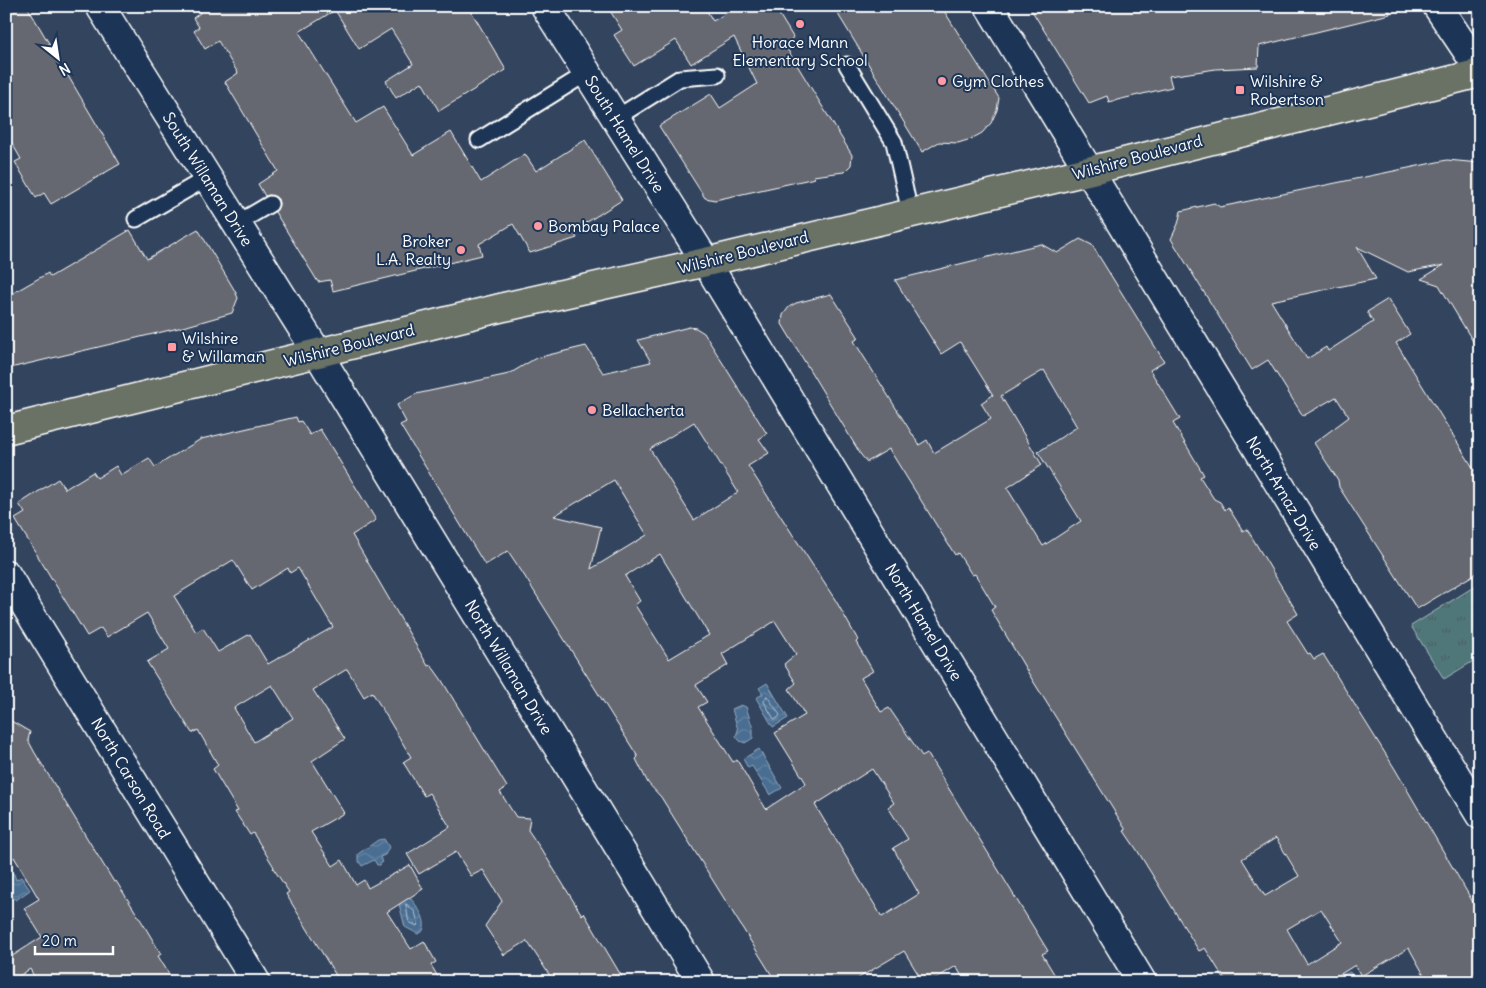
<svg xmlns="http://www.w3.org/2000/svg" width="1486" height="988" viewBox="0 0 1486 988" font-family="Delius,sans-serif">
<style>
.park{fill:url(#park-tufts);stroke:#a7bbbc}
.water{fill:url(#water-waves);stroke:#92a8be}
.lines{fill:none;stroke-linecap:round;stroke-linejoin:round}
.shore{stroke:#b7c5d3;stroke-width:1}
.building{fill:#65686f;stroke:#fff;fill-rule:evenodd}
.service-casing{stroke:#fff;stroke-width:19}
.minor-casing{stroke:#fff;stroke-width:31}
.secondary-casing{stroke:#fff;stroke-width:31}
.primary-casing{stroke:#fff;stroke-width:31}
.service{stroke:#1d3557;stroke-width:15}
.minor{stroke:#1d3557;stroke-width:28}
.secondary{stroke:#1d3557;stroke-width:28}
.primary{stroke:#6b7165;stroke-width:28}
.poi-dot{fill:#ff9aa2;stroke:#1d3557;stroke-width:2}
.labels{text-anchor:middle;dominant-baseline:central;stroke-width:4;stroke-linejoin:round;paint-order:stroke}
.poi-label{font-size:16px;fill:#fff;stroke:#1d3557;text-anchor:start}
.street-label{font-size:16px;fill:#fff;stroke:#1d3557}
</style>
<defs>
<pattern id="park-tufts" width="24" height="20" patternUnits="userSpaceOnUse" patternTransform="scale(1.25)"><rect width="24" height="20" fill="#4f777a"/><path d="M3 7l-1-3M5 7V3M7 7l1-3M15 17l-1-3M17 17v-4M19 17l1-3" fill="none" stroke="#4d5f61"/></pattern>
<pattern id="water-waves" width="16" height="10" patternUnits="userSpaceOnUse" patternTransform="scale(1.25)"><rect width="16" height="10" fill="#4a6e92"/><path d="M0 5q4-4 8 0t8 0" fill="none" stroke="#6584a2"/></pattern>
</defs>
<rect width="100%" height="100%" fill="#33445e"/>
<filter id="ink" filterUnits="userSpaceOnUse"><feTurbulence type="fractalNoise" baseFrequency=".02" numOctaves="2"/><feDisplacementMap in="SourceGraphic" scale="10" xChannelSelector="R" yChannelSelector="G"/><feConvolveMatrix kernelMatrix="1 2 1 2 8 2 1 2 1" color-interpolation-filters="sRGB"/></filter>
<g filter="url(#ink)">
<path class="park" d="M1480,583v74l-36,22 -33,-53z"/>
<path class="water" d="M767,683l21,35 -15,9 -17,-29 7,-4 -4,-6z
M741,705l5,2 7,22v9l-8,5 -5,-2 -4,-5 2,-6 -6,-21z
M759,749l23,39 -12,7 -18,-29 -4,2 -5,-9z
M384,839l5,8 -4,8 -5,2 2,5 -2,3h-3l-3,-5 -12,6 -4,-6v-6l20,-14z
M9,872l5,2 2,6 5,-3 9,13 -14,10 -10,-7v-19z
M406,898l5,1c7,8 18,23 11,33l-4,2 -13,-7 -6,-23z
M1350,972l6,10h-21l5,-6z"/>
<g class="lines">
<path class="shore" d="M767,696l13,19 -3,4h-3l-10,-17z
M406,904l9,8 3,11 -1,3 -8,-4z"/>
</g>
<path class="building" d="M6,6h21l93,158 -69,40 -7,-11 -8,5 -21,-36 6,-3 -15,-26z
M196,6h272l38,64 -67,41 -17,-29 -26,16 -10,-17 27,-17 -22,-35 -32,20 -24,-39 -36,22 57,91 27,-16 30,48 38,-23 30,50 44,-28 11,17 49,-31 37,60 -49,31 4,7 -47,15 -17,-29 -34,20 3,11 -149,36 -3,-11 -12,2 -43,-70 4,-8 -1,-5 -8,-4 -5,1 -7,-12 20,-13 -53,-89 13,-9 -20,-32 -13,8 -11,-18 5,-4 -6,-9 7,-5z
M607,6h97l9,15 25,-15h36l19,31 -7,10 66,108 -1,10 -7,7 -31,4 2,2 -100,22 -10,-2 -46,-72 52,-32 9,14 37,-24 -23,-47 -43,27 -15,-24 -42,26 -20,-31 8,-5z
M833,6h108l58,92 -2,12 -6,13 -9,10 -11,6 -13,4 -19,-1 -17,10z
M1029,6h360l1,8 -131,32 -1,21 -42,2 -47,7 3,11 -63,15 -2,-6 -18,7z
M1447,160l33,3v190l-41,-68 -18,-6 23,-14 -36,7 -51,-25 19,32 -105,22 36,58 19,-12 2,4 45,-29 -6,-10 21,-13 22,35 -14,9 84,136v92l-63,38 -78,-122 -1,-7 -24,-37 35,-26 -13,-20 -33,19 -35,-56 -16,10 -81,-131 7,-15 3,-13 33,-8 6,4z
M198,229l37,62 3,7 -6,15 -45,13 -181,43v-72l42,-24 2,4 80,-47 17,29z
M1080,239l12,6 72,116 -14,9 30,49 -7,4 31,52 -4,2 14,22 6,3 5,8 3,-3 15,24 4,-2 51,85 -11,7 21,33 2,-1 4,6 9,-5 72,115 85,145v68h-52l-19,-34 -48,28 -6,-11 -27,17h-102l-21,-34 -6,3 -62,-101 -13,-19 2,-1 -96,-154 -39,-66 4,-3 -20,-33 -3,1 -14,-22 -3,2 -66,-106 -22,13 -6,-7 -79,-131 1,-9 6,-8 7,-4 35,-9 28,44 -5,3 65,104 8,-5 7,13 57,-34 -10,-16 12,-8 -33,-53 -19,12 -46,-74 146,-36 16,9zM1044,370l33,57 -39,25 43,69 -38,25 -36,-58 35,-23 -41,-69zM1276,838l23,38 -34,20 -23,-37zM1321,909l21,33 -35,22 -20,-35z
M689,327l7,1 8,5 63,101 -8,5 10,14 -21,13 88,135 22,39 -2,2 17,29 -12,7 20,34 8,-4 33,48 5,-3 121,198 -6,3 17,28h-94l-9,-16 -25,16h-8l-19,-31 -52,31h-76l-115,-185 -13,-14 -12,-24 2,-2 -116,-185 -14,-21 -23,14 -85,-140 6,-3 -9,-17 19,-11 93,-20 27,-16 50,-12 17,27 48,-11 -13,-22zM694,422l44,70 -44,28 -44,-71zM614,480l33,55 -56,34 10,-42 -47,-11zM660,554l49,81 -40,24 -34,-54 5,-4 -15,-25zM775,621l21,33 -12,10 12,19 -7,6 16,26 -30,18 31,50 -40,26 -29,-49 -4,2 -35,-55 9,-5 -11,-17 32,-20 -6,-11zM872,769l22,34 -6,4 20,32 -15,9 26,46 -37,23 -67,-112z
M296,417l2,5 3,-1 9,14 10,-6 56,91 -24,15 76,131 3,-1 10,14 66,108 -7,5 16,25 14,1 -2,12 17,25 37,60 2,-2 41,69h-71l-27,-41 -23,14 -19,-29 17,-25 -19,-31 -12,6 -15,-24 -37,22 -12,-20 43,-27 -21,-34 -5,3 -21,-34 8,-5 -39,-65 -8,5 -17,-28 -34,21 32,49 -33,22 32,52 -33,19 22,34 9,-6 14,25 8,-5 4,8 42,-23 13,24 -36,23 24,37 13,-8 12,21 -5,3 10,17h-101l-54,-88 3,-2 -16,-24 1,-1 -21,-34 -3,2 -15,-23 3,-1 -25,-42 5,-4 -20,-35 -6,3 -45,-71 22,-13 -22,-36 -40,24 -6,-9 -14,8 -72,-117 10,-6 -6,-9 39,-25 7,10 28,-17 4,6 19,-12 5,9 28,-17 6,9 46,-28zM233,560l19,30 36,-22 2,5 8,-5 35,59 -65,37 -18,-30 -32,18 -15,-24 -7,4 -22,-36zM272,685l21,33 -39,24 -20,-34z
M6,718l24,14 -2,8 7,13 79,129 2,-1 26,41 19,32 -3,2 16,26h-137l-7,-13 -20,13h-4v-22l36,-23 -18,-29 15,-9 -25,-42 -8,5z"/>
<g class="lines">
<defs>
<path id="service" d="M847,65l47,77 16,70
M616,118l64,-40 37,-3
M479,140l108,-67
M136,219l71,-41
M236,224l34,-20"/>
<path id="minor" d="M100,6l217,346 384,630
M545,6l161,256 436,720
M989,6l491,809
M6,574l250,408"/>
<path id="secondary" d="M1437,6l43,64"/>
<path id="primary" d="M6,430l498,-123 202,-45 382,-91 392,-98"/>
</defs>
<use href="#service" class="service-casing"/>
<use href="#minor" class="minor-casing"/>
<use href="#secondary" class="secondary-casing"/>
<use href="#primary" class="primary-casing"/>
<use href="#service" class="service"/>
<use href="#minor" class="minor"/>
<use href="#secondary" class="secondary"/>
<use href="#primary" class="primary"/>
</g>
</g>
<g class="poi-dot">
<circle cx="800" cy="24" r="5"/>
<circle cx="942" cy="81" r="5"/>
<rect x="1235" y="85" width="10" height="10" rx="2.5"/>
<circle cx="538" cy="226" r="5"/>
<circle cx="461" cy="250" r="5"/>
<rect x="167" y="342" width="10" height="10" rx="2.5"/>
<circle cx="592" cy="410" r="5"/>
</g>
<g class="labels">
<g class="poi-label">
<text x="800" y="42" text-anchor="middle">Horace Mann<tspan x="800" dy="18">Elementary School</tspan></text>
<text x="952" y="81">Gym Clothes</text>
<text x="1250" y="81">Wilshire &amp;<tspan x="1250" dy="18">Robertson</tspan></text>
<text x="548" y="226">Bombay Palace</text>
<text x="451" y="241" text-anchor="end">Broker<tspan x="451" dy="18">L.A. Realty</tspan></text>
<text x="182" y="338">Wilshire<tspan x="182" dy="18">&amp; Willaman</tspan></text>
<text x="602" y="410">Bellacherta</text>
</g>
<g class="street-label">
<text transform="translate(625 134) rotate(58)">South Hamel Drive</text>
<text transform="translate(1137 157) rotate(-15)">Wilshire Boulevard</text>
<text transform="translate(208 179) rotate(58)">South Willaman Drive</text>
<text transform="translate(743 252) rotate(-14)">Wilshire Boulevard</text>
<text transform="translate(349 345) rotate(-14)">Wilshire Boulevard</text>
<text transform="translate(1284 493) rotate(59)">North Arnaz Drive</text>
<text transform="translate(924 622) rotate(59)">North Hamel Drive</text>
<text transform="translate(509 667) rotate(59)">North Willaman Drive</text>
<text transform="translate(131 778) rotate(59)">North Carson Road</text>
</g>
</g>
<rect width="1486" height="988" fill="none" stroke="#1d3557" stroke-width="25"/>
<rect x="12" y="12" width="1461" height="963" fill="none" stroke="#fff" stroke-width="2" filter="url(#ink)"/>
<g transform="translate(58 58) rotate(150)" stroke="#1d3557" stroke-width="4" paint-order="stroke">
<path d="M0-4L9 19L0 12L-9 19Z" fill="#ffffff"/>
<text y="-8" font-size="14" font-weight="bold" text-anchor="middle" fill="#ffffff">N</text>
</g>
<path d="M35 946v8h78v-8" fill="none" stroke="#ffffff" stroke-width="2.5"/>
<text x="42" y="946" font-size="15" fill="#ffffff" stroke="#1d3557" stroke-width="4" paint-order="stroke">20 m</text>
</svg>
